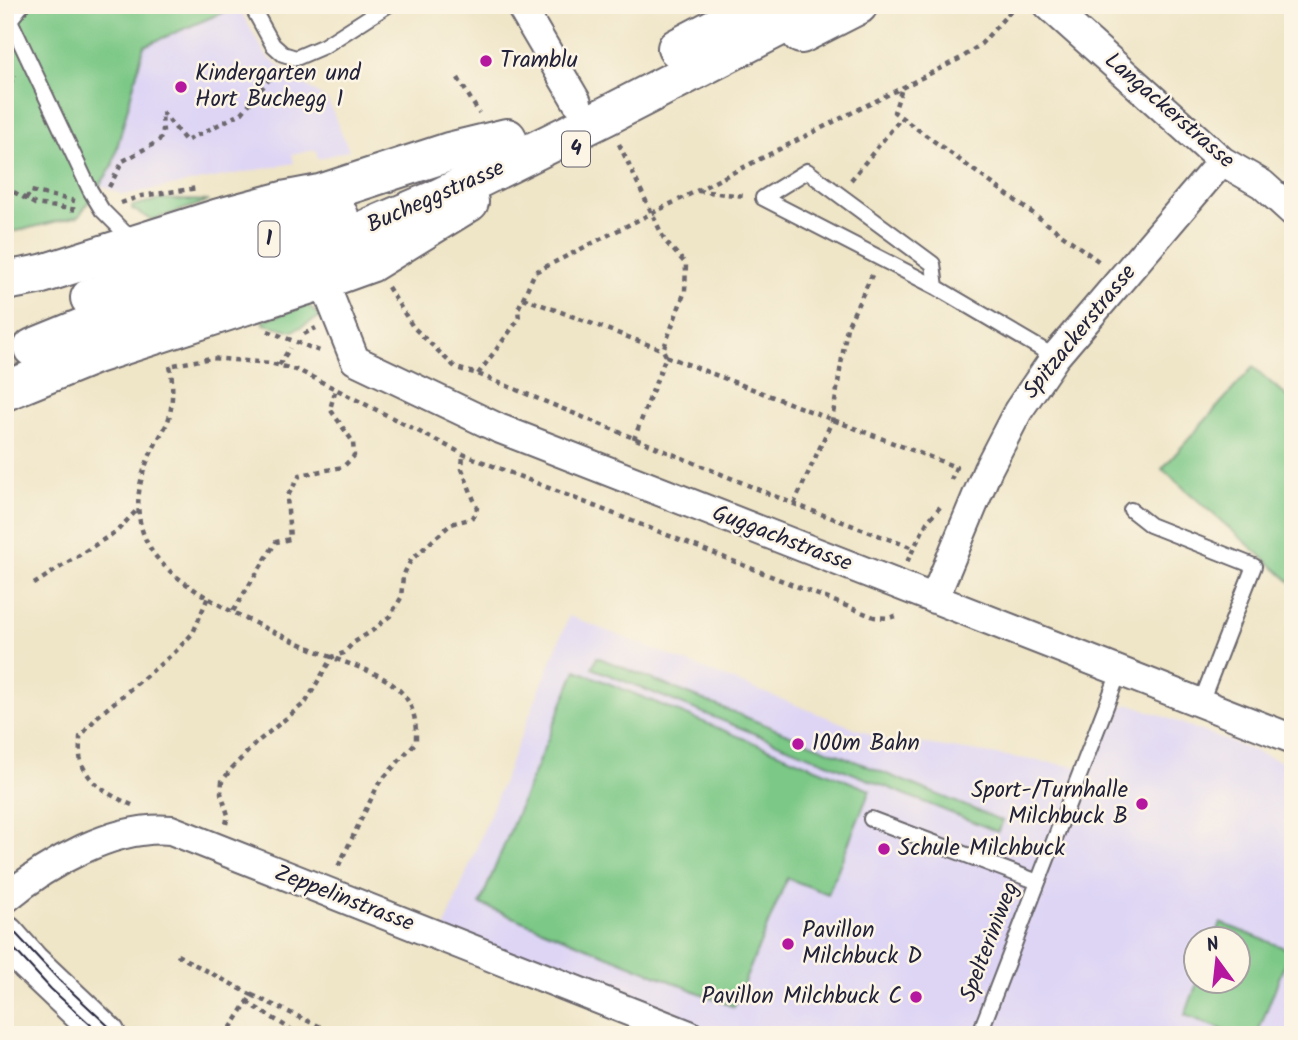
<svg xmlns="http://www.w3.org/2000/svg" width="1298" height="1040" viewBox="0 0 1298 1040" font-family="Kalam,sans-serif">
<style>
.built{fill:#ded5f5;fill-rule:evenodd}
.green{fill:#7cc886;stroke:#4f7560;stroke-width:2}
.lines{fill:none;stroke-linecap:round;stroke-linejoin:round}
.primary-tunnel{stroke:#c6beab;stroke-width:38;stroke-dasharray:38 19;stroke-linecap:butt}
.lane-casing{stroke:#6a666c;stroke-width:18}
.street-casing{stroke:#6a666c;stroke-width:32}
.secondary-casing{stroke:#6a666c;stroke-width:42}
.primary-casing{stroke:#6a666c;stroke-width:42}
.path{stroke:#6a666c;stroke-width:4.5;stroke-dasharray:5 5;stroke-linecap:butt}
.lane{stroke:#fff;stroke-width:14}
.street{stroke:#fff;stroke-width:28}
.secondary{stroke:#fff;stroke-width:38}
.primary{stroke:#fff;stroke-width:38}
.tram{stroke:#22223b;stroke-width:2}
.poi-dot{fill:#b5179e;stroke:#fcf5e5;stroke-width:2.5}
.labels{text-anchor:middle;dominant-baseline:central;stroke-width:5;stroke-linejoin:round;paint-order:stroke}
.shield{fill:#fcf5e5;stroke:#63616e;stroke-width:2}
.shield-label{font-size:21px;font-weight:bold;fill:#22223b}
.poi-label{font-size:23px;fill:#22223b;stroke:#fcf5e5;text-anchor:start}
.street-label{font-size:23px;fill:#22223b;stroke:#fcf5e5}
</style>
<rect width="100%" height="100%" fill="#fcf5e5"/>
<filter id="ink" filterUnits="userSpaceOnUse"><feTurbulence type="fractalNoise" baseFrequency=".0143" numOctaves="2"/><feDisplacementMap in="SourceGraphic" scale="14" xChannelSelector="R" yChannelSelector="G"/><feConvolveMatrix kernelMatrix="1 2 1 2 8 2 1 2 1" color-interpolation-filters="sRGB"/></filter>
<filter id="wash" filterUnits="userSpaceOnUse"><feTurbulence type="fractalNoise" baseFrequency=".00686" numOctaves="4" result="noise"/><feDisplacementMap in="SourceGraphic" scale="28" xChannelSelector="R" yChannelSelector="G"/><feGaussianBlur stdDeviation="1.57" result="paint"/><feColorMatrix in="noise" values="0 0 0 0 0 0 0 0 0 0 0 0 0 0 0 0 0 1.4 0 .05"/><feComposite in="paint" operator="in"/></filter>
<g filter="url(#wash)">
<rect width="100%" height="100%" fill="#efe5c7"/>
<path class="built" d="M128,5h109l30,52 61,44 21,49 -31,9 -2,-9 -24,4 2,9 -171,32 -21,-9 -70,-146z
M569,616l334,131 2,-6 187,28 21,-52 10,-11 8,-2 162,62v269h-588l-261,-106zM1196,939h42v42h-42z"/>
<path class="green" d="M5,5h235l-96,41 -32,121 -33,49 -62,15h-12z
M161,199l48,2 -57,19 -20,-11v-3z
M308,305l12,12 -27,14 -29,-7v-4z
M1253,367l40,35v182l-131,-115z
M597,657l406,164 -5,11 -406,-164z
M576,670l294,120 -42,104 -41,-16 -53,129 -254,-103z
M1221,923l69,27 -33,85h-21l-51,-20 13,-34h40v-42l-23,-1z"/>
</g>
<g filter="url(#ink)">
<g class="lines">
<path class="primary-tunnel" d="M5,361l28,-13"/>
<defs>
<path id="lane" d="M22,5l-12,15 80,170 12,20 32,32
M251,5l22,40 10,9 13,4 28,-12 64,-41
M936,287l-3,-23 -126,-93 -44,27 173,89 119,70
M1131,510l19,15 104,41 -53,136
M871,819l167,63
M979,1035l141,-365"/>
<path id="street" d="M520,5l57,97
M1048,5l174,156 40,23 31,28
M323,280l32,80 143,68 795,311
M934,599l54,-130 30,-58 37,-54 167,-196
M5,899c43,-36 109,-74 166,-69l518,205"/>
<path id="secondary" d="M5,281l37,-7 177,-56 64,-17 37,-7 129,-42 58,-14
M5,391l91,-37 227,-74 47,-17 99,-61
M5,935l25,28 76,72"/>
<path id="primary" d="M801,34l57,-29
M677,48l82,-43
M90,298l249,-82
M33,348l49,-20 205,-65 148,-63 171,-84 215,-111"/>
</defs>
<use href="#lane" class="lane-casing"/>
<use href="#street" class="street-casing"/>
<use href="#secondary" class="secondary-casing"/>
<use href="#primary" class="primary-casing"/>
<path class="path" d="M458,78l21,35
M901,91l-7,21 207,151
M5,93l10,-18
M162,112l24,29 56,-28 33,-41
M619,144l46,97 21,23 -1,27 -22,59 3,6 -32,83
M851,180l50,-62
M5,187l30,17 43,6
M109,187l14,-26 36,-20 4,-8 -1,-20
M698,191l47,5
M26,199l5,-8 44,10
M121,203l20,-7 57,-8
M388,287l25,40 43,41 22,6 316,130 119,44
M523,298l140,52
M268,331l54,21
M304,334l12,-6
M666,356l290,111 -5,13
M174,365l37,-7 59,5 30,8 163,83 411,163 14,1 11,-3
M279,365l11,-17
M170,366c3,15 3,32 0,48 -2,11 -11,23 -16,33 -17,32 -23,68 -4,101 26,45 132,88 181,109 27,11 60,17 77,44 8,13 8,27 8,41l-37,41 -42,86
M478,374l41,-55 -1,-10 17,-37 428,-215 18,-13 35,-39
M794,504l38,-83 15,-94 25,-52
M907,562l20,-40 13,-15
M34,584l83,-53 20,-21
M233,611l43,-69 14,-3 -3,-42 13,-22 43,-8 11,-11 -1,-14 -23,-33 6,-21
M132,805c-21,-9 -44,-21 -51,-44 -2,-7 -1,-17 -1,-24l18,-21 77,-64 18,-19 15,-36
M226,824l2,-9 -7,-22 1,-12 10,-13 24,-25 50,-41 26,-45 12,-4 9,-10 19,-12 18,-15 11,-18 2,-22 8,-16 40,-36 19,-5 5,-4 2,-7 -15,-39 1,-15
M177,955l75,40 -26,40
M252,995l86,40
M247,1002l53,33"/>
<use href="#lane" class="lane"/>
<use href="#street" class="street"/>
<use href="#secondary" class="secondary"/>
<use href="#primary" class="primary"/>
<path class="tram" d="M5,922l54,58 59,55
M5,939l46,50 51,46"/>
</g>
</g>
<g class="poi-dot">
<circle cx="486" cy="61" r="7"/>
<circle cx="181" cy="87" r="7"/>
<circle cx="798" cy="744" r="7"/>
<circle cx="1142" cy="804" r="7"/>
<circle cx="884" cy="849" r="7"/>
<circle cx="788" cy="944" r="7"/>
<circle cx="916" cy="997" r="7"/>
</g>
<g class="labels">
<g class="shield">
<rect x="562" y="131.5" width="28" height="35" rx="5"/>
<rect x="258.5" y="221.5" width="21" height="35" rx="5"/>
</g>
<g class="shield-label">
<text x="576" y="149">4</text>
<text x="269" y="239">1</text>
</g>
<g class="poi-label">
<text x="500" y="61">Tramblu</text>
<text x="195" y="74">Kindergarten und<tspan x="195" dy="26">Hort Buchegg 1</tspan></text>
<text x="812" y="744">100m Bahn</text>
<text x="1128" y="791" text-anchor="end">Sport-/Turnhalle<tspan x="1128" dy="26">Milchbuck B</tspan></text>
<text x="898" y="849">Schule Milchbuck</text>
<text x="802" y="931">Pavillon<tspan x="802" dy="26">Milchbuck D</tspan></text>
<text x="902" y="997" text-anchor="end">Pavillon Milchbuck C</text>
</g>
<g class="street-label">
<text transform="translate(1169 111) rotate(41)">Langackerstrasse</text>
<text transform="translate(436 197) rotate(-24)">Bucheggstrasse</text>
<text transform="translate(1080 332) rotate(-51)">Spitzackerstrasse</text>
<text transform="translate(782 539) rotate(21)">Guggachstrasse</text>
<text transform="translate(344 899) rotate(21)">Zeppelinstrasse</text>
<text transform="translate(990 942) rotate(-69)">Spelteriniweg</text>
</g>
</g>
<rect width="1298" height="1040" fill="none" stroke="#fcf5e5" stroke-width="28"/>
<g transform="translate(1217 960) rotate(345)"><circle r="33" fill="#fcf5e5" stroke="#a5a1a1" stroke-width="2"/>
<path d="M0-5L12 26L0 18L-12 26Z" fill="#b5179e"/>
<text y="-10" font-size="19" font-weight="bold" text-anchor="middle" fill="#22223b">N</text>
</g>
</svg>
